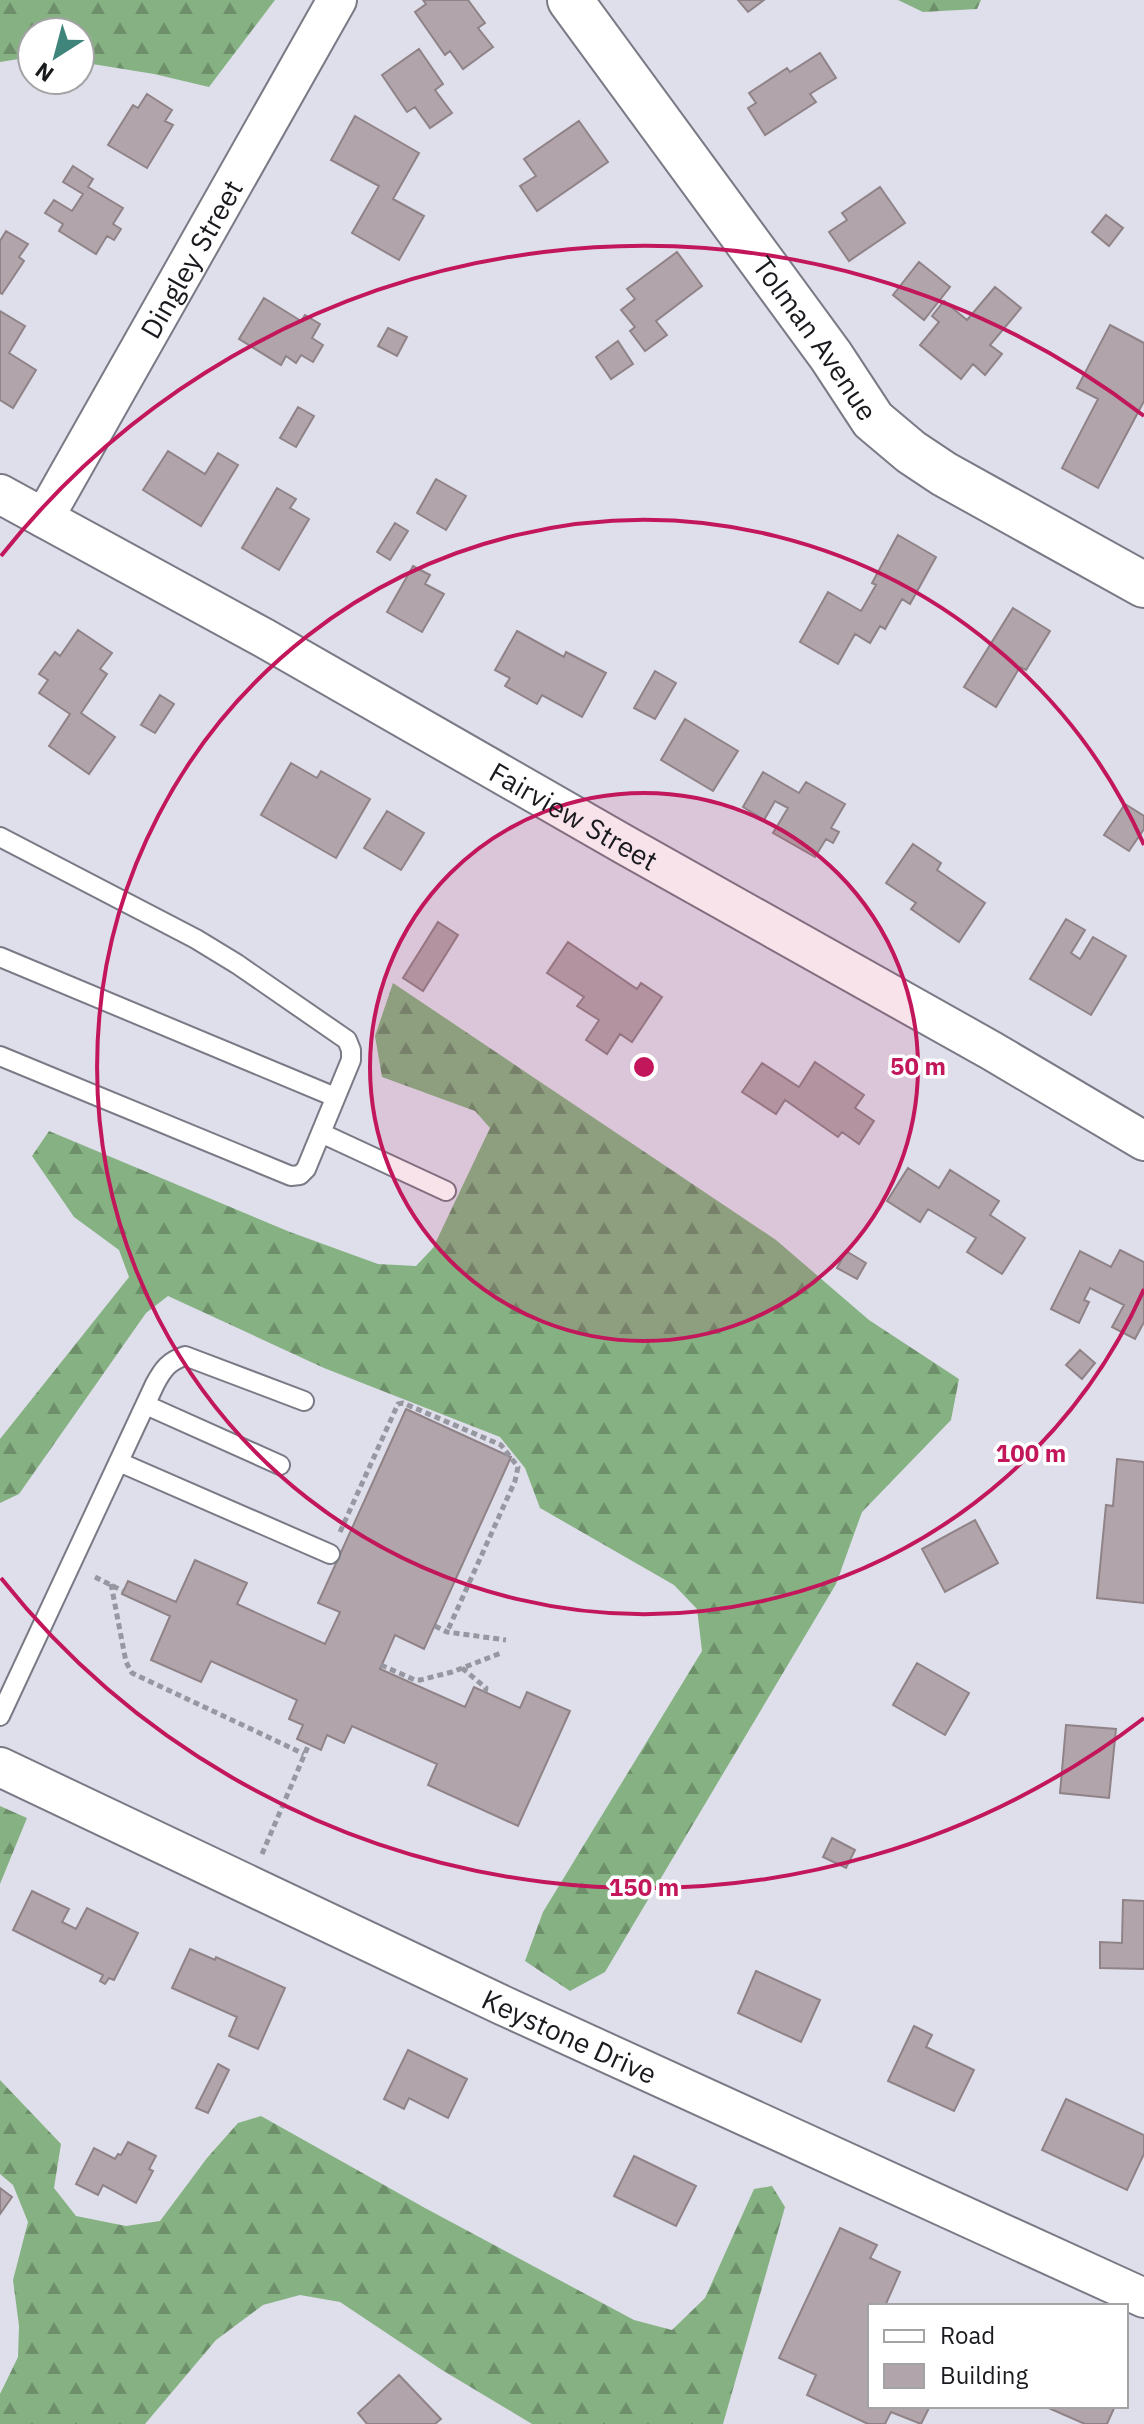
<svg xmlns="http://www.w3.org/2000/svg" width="1144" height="2424" viewBox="0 0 1144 2424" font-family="'IBM Plex Sans',sans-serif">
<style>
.forest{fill:url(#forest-firs)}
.building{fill:#b1a4aa;stroke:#8f8388;stroke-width:2}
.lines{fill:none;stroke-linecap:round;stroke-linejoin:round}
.service-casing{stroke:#797a85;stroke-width:22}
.minor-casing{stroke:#797a85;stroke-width:42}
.tertiary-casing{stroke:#797a85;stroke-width:48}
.path{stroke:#9697a0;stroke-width:5;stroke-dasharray:6 4;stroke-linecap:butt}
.service{stroke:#fff;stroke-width:18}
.minor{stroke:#fff;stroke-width:38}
.tertiary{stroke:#fff;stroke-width:44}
.ring{fill:none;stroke:#c2185b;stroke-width:4}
.labels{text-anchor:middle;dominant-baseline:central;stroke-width:7;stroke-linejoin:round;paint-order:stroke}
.street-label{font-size:28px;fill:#191a1e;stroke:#fff}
.centre{fill:#c2185b;stroke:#fff;stroke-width:4}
.ring-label{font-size:24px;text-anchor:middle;font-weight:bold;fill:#c2185b;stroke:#fff;stroke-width:7;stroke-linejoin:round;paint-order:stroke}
</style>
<defs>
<pattern id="forest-firs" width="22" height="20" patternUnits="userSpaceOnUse" patternTransform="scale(2)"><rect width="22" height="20" fill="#86b283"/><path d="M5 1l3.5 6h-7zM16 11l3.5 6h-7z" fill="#6d906b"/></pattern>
</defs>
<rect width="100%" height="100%" fill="#dfdfeb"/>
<path class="forest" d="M0,0h275l-66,87 -55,-13 -74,-12v-30h-48v25l-32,5z
M898,0h83l-4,9 -54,3z
M393,983l383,257 93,80 90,59 -8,41 -89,92 -26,72 -231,388 -35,19 -45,-30 18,-49 159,-261 -5,-42 -23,-24 -134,-77 -15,-40 -25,-31 -176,-69 -156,-72 -22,17 -127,181 -19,9v-64l129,-162 -10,-27 -45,-33 -42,-61 17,-25 241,101 88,32 38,2 17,-18 57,-120 -15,-17 -93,-34 -7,-41z
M0,1806l27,12 -27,66z
M0,2080l61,64 -7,44 22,28 50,10 34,-5 47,-63 31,-35 23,-7 164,92 209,112 38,10 33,-32 49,-109 18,-3 13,21 -62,217h-191l-90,-54 -102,-68 -40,-7 -37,10 -47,35 -71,84h-145v-30l18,-37 1,-31 -6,-46 15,-58 -15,-37 -13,-11z"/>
<path class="building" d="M423,0h45l17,23 -7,5 15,19 -30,22 -13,-18 -5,4 -30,-43 11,-8z
M738,0h26l-16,12z
M419,49l24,35 -8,6 17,23 -22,15 -15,-21 -8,5 -25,-37z
M820,53l16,25 -26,16 6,8 -51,33 -17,-27 8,-5 -7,-10 38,-25 3,4z
M147,94l25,16 -7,11 8,4 -26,43 -39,-23 25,-40 5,3z
M355,116l64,37 -26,46 31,17 -25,44 -47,-27 27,-47 -48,-26z
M579,121l29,41 -71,49 -17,-25 16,-10 -12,-17z
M73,166l20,13 -5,8 35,21 -10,16 8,5 -7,11 -7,-4 -11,18 -37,-23 4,-7 -18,-11 9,-13 18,11 11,-17 -20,-12z
M880,187l25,36 -56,38 -20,-29 18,-12 -5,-7z
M1106,215l17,13 -14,18 -17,-14z
M6,231l22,13 -9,13 5,4 -22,33 -2,-1v-52z
M677,252l25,34 -46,35 11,14 -22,16 -15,-20 5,-4 -14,-17 14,-11 -8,-10z
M919,262l31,25 -26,33 -31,-25z
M995,287l26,21 -31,37 12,9 -17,21 -12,-11 -12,15 -41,-34 19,-23 -7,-6 12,-15 23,19z
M264,298l37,23 4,-6 15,9 -8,14 11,7 -10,17 -12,-7 -5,8 -10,-7 -5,9 -42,-26z
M0,311l25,15 -16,27 27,17 -23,38 -13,-8z
M1110,325l34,18v58l-46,87 -36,-20 36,-69 -21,-11z
M388,328l19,9 -10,19 -19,-10z
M618,341l15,23 -22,15 -15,-22z
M298,407l16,9 -18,31 -16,-9z
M168,451l37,23 13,-21 20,12 -37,61 -58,-36z
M436,479l30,17 -20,34 -29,-17z
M277,488l19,11 -6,9 19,11 -30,51 -37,-22z
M395,523l13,8 -18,29 -13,-8z
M898,535l38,22 -26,47 -8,-5 -17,30 -5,-3 -10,17 -15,-9 -17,30 -38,-22 28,-50 33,19 15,-26 -4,-2z
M413,566l17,9 -5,9 19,10 -22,38 -35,-20z
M1013,608l37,23 -24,39 -6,-3 -24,40 -32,-20z
M78,630l34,23 -12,16 7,5 -26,39 34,24 -26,37 -40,-28 21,-32 -31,-21 9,-13 -9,-6 16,-22 5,4z
M517,631l47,26 2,-5 40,21 -24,44 -40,-22 -5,9 -32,-18 5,-8 -15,-8z
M655,671l21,12 -21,36 -21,-11z
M160,695l14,9 -19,29 -14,-8z
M685,719l53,32 -25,40 -52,-31z
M291,763l26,15 4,-7 49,28 -34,59 -75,-43z
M763,772l36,21 7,-11 39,22 -14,24 8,4 -6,11 -7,-4 -11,18 -42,-24 15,-25 -13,-7 -11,19 -21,-13z
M1125,804l19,12v13l-15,22 -25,-16z
M387,811l37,22 -23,37 -37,-22z
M913,844l28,19 -4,7 48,33 -26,39 -48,-33 5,-6 -30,-20z
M1066,919l19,11 -14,23 9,6 13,-22 33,19 -35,59 -61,-36z
M438,922l20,13 -35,56 -20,-13z
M568,942l69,47 4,-6 21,14 -30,45 -12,-8 -13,20 -21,-14 13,-20 -22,-14 7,-9 -37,-24z
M815,1062l49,33 -9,13 19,13 -15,23 -17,-12 -4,5 -53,-37 -9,14 -34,-22 20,-29 37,24z
M908,1168l31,20 11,-18 49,31 -9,14 35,23 -23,36 -35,-22 9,-14 -48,-29 -8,13 -33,-21z
M1120,1250l24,12v60l-9,17 -23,-12 12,-22 -34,-17 -6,12 5,2 -10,21 -28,-14 29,-58 31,16z
M846,1251l20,12 -9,16 -20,-11z
M1080,1350l15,13 -13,16 -16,-14z
M406,1409l105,48 -87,192 -29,-14 -15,34 85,38 9,-20 46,21 7,-16 43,19 -52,115 -90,-41 9,-21 -85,-38 -8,17 -17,-8 -6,15 -24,-11 6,-14 -14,-6 8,-19 -86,-39 -10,21 -50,-22 19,-44 -48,-22 6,-13 48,21 19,-42 52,23 -10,21 88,40 15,-32 -22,-9z
M1117,1459l27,3v141l-47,-5 9,-93 7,1z
M975,1520l23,43 -53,29 -23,-43z
M917,1663l52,30 -24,42 -52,-30z
M1066,1725l50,4 -7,69 -49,-5z
M832,1838l23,12 -9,18 -23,-11z
M32,1891l37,18 -7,13 14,7 11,-21 51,25 -24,47 -5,-2 -4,6 -5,-3 3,-6 -90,-45z
M1123,1900l21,1v68l-44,-1v-26l22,1z
M190,1949l25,11 1,-3 69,31 -27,61 -29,-13 8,-19 -65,-29z
M756,1971l64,29 -19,42 -63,-29z
M914,2026l18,9 -6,12 48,23 -20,41 -66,-30z
M408,2050l59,29 -19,39 -39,-20 -5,11 -20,-10z
M218,2064l11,6 -21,43 -12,-5z
M1066,2099l78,36v19l-17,36 -85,-40z
M128,2142l28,14 -7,13 4,2 -17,32 -33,-18 -5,10 -22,-11 18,-36 21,11 3,-5 3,1z
M634,2156l62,30 -20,40 -62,-30z
M0,2188l12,9 -12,17z
M840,2228l37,17 -7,13 30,14 -15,34h-15v100h60l-9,18 -30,-12 -6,12h-17l-61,-29 9,-20 -37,-17z
M399,2375l42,44 -6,5h-68l-9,-11z
M1044,2406h71l-8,18h-22z"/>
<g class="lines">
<defs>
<path id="service" d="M0,837l196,102 41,25 110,76 4,10v10l-45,109 -6,6 -9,1 -291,-120
M0,957l335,140
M321,1133l125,58
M146,1405l134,60
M119,1462l211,92
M0,1716l155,-332c8,-15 14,-23 30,-28l119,45"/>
<g id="minor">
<path id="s1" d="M0,494l264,144 361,207 367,206 152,90"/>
<path id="s2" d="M44,518l293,-518"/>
<path id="s3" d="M0,1767l504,239 640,292"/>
</g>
<g id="tertiary">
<path id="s4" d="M570,0l261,356 42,64 38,32 33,22 200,111"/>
</g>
</defs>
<use href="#service" class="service-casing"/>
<use href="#minor" class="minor-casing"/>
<use href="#tertiary" class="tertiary-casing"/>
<path class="path" d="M340,1532l58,-128 5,-1 98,42 17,22 -3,14 -68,151
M95,1577l28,14
M111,1584l15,78 6,11 172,81
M435,1626l12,6 59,8
M381,1665l34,15h5l32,-8 49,-19
M462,1668l24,20 -1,4
M262,1854l47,-110"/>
<use href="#service" class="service"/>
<use href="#minor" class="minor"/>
<use href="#tertiary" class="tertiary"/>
</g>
<circle cx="644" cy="1067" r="274" fill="#c2185b" fill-opacity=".12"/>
<g class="ring">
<circle cx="644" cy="1067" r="274"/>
<path d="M1144 1289A547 547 0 1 1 1144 845"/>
<path d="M1144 1718A821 821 0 0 1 1 1578M1 556A821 821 0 0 1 1144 416"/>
</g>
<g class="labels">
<g class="street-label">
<text stroke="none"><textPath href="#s2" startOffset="298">Dingley Street</textPath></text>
<text stroke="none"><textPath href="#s4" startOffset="418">Tolman Avenue</textPath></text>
<text stroke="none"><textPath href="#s1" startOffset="658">Fairview Street</textPath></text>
<text stroke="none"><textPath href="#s3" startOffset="630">Keystone Drive</textPath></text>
</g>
</g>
<circle cx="644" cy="1067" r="12" class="centre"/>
<g class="ring-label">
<text x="918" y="1075">50 m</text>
<text x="1031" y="1462">100 m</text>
<text x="644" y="1896">150 m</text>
</g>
<rect x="868" y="2304" width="260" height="104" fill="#ffffff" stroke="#a3a3a5" stroke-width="2"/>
<rect x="884" y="2330" width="40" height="12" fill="#ffffff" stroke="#a3a3a5" stroke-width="2"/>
<text x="940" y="2344" font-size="24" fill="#191a1e">Road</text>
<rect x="884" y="2364" width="40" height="24" fill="#b1a4aa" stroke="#a3a3a5" stroke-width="2"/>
<text x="940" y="2384" font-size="24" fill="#191a1e">Building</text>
<g transform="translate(56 56) rotate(216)"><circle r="38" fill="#ffffff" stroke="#a3a3a5" stroke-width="2"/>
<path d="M0-6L14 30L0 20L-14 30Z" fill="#3f857c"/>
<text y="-12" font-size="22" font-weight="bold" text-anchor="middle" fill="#191a1e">N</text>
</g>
</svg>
